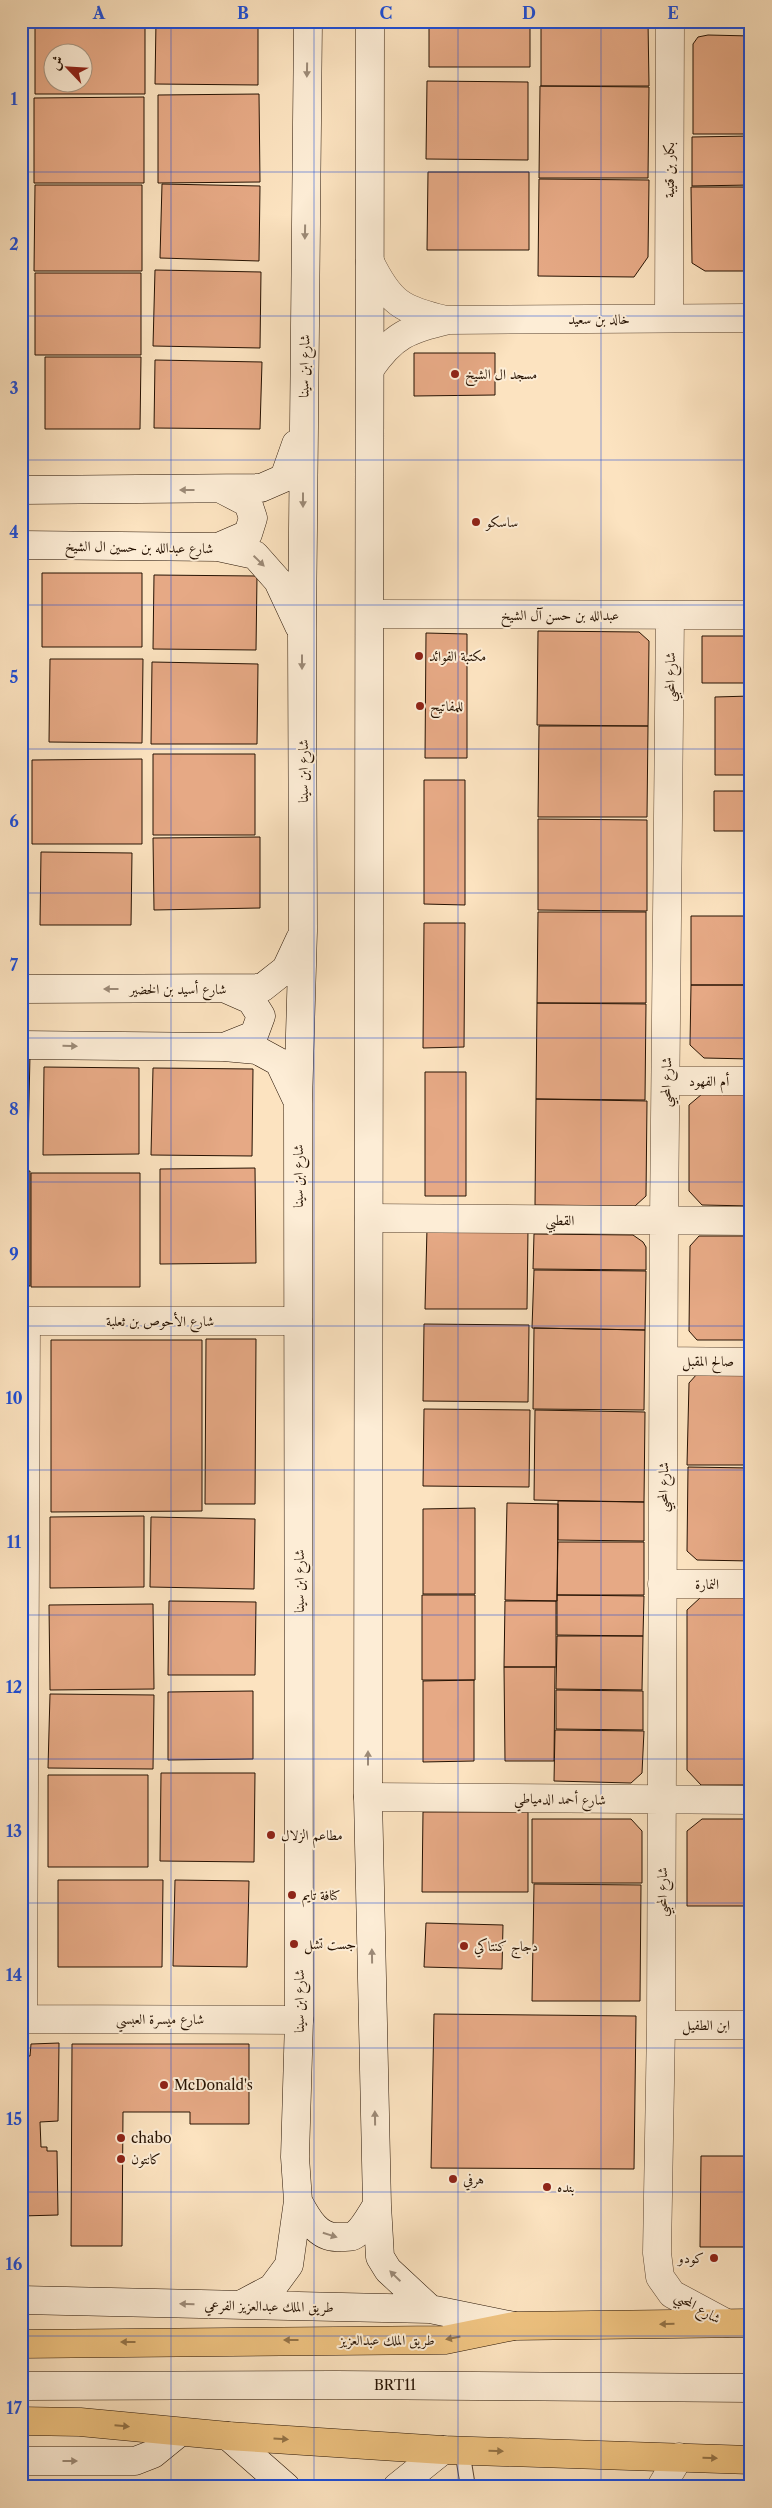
<svg xmlns="http://www.w3.org/2000/svg" width="772" height="2508" viewBox="0 0 772 2508" font-family="'Libre Caslon Text',Amiri,serif">
<style>
.building{fill:#e6a985;stroke:#261202;fill-rule:evenodd}
.lines{fill:none;stroke-linecap:round;stroke-linejoin:round}
.lane-casing{stroke:#5c4632;stroke-width:16}
.street-casing{stroke:#5c4632;stroke-width:29}
.secondary-casing{stroke:#261202;stroke-width:29}
.primary-casing{stroke:#261202;stroke-width:29}
.lane{stroke:#fdedd6;stroke-width:14}
.street{stroke:#fdedd6;stroke-width:28}
.secondary{stroke:#fdedd6;stroke-width:28}
.primary{stroke:#eec280;stroke-width:28}
.oneway{fill:#9c8a77}
.oneway2{fill:#947347}
.grid{fill:none;stroke:#1d4ed8;stroke-width:1;stroke-opacity:0.55}
.poi-dot{fill:#8f2418;stroke:#fdedd6;stroke-width:2}
.labels{text-anchor:middle;dominant-baseline:central;stroke-width:4;stroke-linejoin:round;paint-order:stroke}
.street-label{font-size:14px;fill:#261202;stroke:#fdedd6}
.poi-label{font-size:14px;fill:#261202;stroke:#fdedd6;text-anchor:start}
.neatline{fill:none;stroke:#1d4ed8;stroke-width:2}
.grid-label{font-size:16px;text-anchor:middle;font-weight:bold;fill:#1d4ed8}
</style>
<rect width="100%" height="100%" fill="#fce3c0"/>
<filter id="stains"><feTurbulence type="fractalNoise" baseFrequency=".004" numOctaves="4"/><feColorMatrix values="0 0 0 0 .2 0 0 0 0 .09 0 0 0 0 .02 0 0 0 .5 -.17"/></filter>
<radialGradient id="worn" r=".72"><stop offset=".6" stop-color="#630" stop-opacity="0"/><stop offset="1" stop-color="#630" stop-opacity=".3"/></radialGradient>
<path class="building" d="M35,21h110v73h-110zM52,52h30v30h-30z
M156,21h102v64l-103,-1z
M429,21h101v46h-101z
M541,21h107l1,65h-108z
M708,35l43,1v98h-58v-90l5,-7z
M427,81l101,1v78l-102,-1z
M540,86l109,1 -1,91h-109z
M259,94l1,88 -102,1v-88z
M144,97v86h-110v-85z
M751,136v49l-59,1v-49z
M428,172h101v78h-102z
M539,179l110,1 -1,77 -14,20 -96,-1z
M162,184l98,2 -1,75 -99,-3z
M35,185h107v86h-108z
M691,187h60v84h-46l-13,-8z
M155,270l106,2 -1,76 -107,-2z
M35,273h106v82h-106z
M414,353h81v42l-81,1z
M45,357h96l-1,72h-95z
M155,360l107,2 -2,67 -106,-1z
M42,573h100v74h-100z
M154,575l103,1 -1,74 -103,-1z
M538,631l101,1 10,9 -1,85 -111,-1z
M426,633l41,1v124h-42z
M702,636h49v47h-49z
M50,659h93l-1,84 -93,-1z
M152,662l106,2 -1,80h-106z
M751,696v79h-36v-78z
M539,726h109l-1,91h-109z
M153,754h102v81h-102z
M142,759v85h-110v-84z
M424,780h41v125l-41,-1z
M714,791h37v40h-37z
M538,819l109,1v91l-109,-1z
M260,837v71l-106,2 -1,-72z
M41,852l91,1 -1,72h-91z
M538,912h108v91h-109z
M691,916h60v69h-60z
M424,923h41l-1,124 -41,1z
M691,985h60v74l-47,-1 -14,-13z
M537,1003l109,1 -1,96 -109,-1z
M21,1055h9l-2,92 -7,-1z
M44,1067l95,1v86l-96,1z
M153,1068l100,1 -1,87 -101,-1z
M425,1072h41v124h-41z
M702,1094h49v112l-49,-1 -13,-14v-86z
M536,1099l111,2 -1,95 -11,10 -100,-1z
M255,1168l1,95 -96,1v-95z
M21,1171h9v115h-9z
M31,1173h109v114h-109z
M427,1228l101,1 -1,80h-102z
M534,1234l99,1 10,7 3,5v23l-113,-1z
M699,1236h52v104h-54l-8,-9 1,-85z
M534,1270l112,1 -1,59 -113,-2z
M424,1324l105,1 -1,77 -105,-1z
M534,1328l111,2 -1,80 -111,-1z
M206,1339h50l-1,165h-50z
M51,1340h151v171l-151,1z
M697,1374l54,1v90h-64l2,-82z
M424,1409l106,1 -1,77 -106,-1z
M535,1410l110,2 -1,90 -110,-2z
M688,1467l63,1v93l-54,-1 -10,-9z
M558,1501l86,1v39l-86,-1z
M507,1503l51,1 -1,97 -52,-1z
M475,1508v86h-52v-85z
M144,1516v71l-94,1v-71z
M151,1517l104,2 -1,70 -104,-2z
M558,1542h86v53h-87z
M422,1595h53v85h-53z
M557,1595l87,1 -1,40 -86,-1z
M701,1597h50v188h-50l-14,-15v-160z
M169,1601l87,1 -1,73h-87z
M505,1601h51v66h-52z
M153,1604l1,85 -104,1 -1,-85z
M557,1636h86l-1,54 -86,-1z
M504,1667h51l-1,94h-49z
M474,1680v81l-51,1v-81z
M556,1690l87,1v39l-87,-1z
M253,1691v68l-85,1v-68z
M50,1694l104,1 -1,74 -105,-1z
M555,1730l89,1 -2,42 -11,10 -77,-2z
M161,1773h94l-1,89 -94,-1z
M48,1775h100v92h-100z
M423,1812h105v80h-106z
M532,1819h99l11,12v52h-110z
M702,1819h49v87h-64v-75z
M58,1880h105l-1,87h-104z
M175,1880l74,1 -2,86 -74,-1z
M534,1884l107,1 -1,116h-108z
M426,1923l77,2 -1,44 -78,-2z
M434,2014l202,2 -2,153 -203,-1z
M59,2043l-1,78 -18,1 1,25h6v4h10l1,64 -37,1v-160h9l1,-12z
M72,2044h177v80h-59v-12h-67l-1,134h-51z
M701,2156h50v91h-51z"/>
<g class="lines">
<defs>
<path id="lane" d="M462,2450l6,37"/>
<path id="street" d="M370,262c20,41 32,48 76,58
M669,318l1,-297
M370,369c23,-34 39,-40 78,-49l303,-2
M370,614l381,1
M670,615l-6,606 -3,804 -4,228 3,24 12,17 54,29
M666,1081h85
M369,1218l382,3
M21,1321h277
M664,1361l87,1
M662,1584h89
M368,1797l383,3
M21,2019l278,1
M23,2019l3,-698
M661,2025h90
M661,2487l18,-30"/>
<path id="secondary" d="M370,21l-2,1776 9,408 3,52 8,13 42,39
M21,490l240,-2 23,-10 12,-34
M21,545l197,2 37,8 23,26 21,45
M218,547l30,-13 5,-16 -5,-15 -25,-13
M21,989l241,-1 24,-19 14,-30
M21,1045l203,2 33,3 22,12 17,36
M224,1047l30,-12 7,-19 -10,-16 -25,-11
M298,2201c9,17 20,38 42,36 6,0 11,1 16,-3 8,-6 15,-20 21,-29
M21,2300l409,9 84,17
M240,2305l32,-17 17,-23 9,-64 -3,-44 4,-137 -1,-917 5,-172 -1,-300 6,-610
M21,2386l315,-1 415,3
M228,2436l58,51
M21,2461h114l18,-7 27,-22
M397,2487l46,-37"/>
<path id="primary" d="M21,2344l424,-4 69,-14 237,-3
M21,2421l59,1 148,14 215,14 308,10"/>
</defs>
<use href="#lane" class="lane-casing"/>
<use href="#street" class="street-casing"/>
<use href="#secondary" class="secondary-casing"/>
<use href="#primary" class="primary-casing"/>
<use href="#lane" class="lane"/>
<use href="#street" class="street"/>
<use href="#secondary" class="secondary"/>
<use href="#primary" class="primary"/>
</g>
<defs><path id="oneway-solid" d="M-6-.8H1V-3.2L6.5 0L1 3.2V.8H-6Z" transform="scale(1.25)"/></defs>
<g class="oneway">
<use href="#oneway-solid" transform="translate(307 70) rotate(91)"/>
<use href="#oneway-solid" transform="translate(305 232) rotate(91)"/>
<use href="#oneway-solid" transform="translate(187 490) rotate(-180)"/>
<use href="#oneway-solid" transform="translate(303 500) rotate(90)"/>
<use href="#oneway-solid" transform="translate(259 561) rotate(44)"/>
<use href="#oneway-solid" transform="translate(302 662) rotate(90)"/>
<use href="#oneway-solid" transform="translate(111 989) rotate(-180)"/>
<use href="#oneway-solid" transform="translate(70 1046) rotate(1)"/>
<use href="#oneway-solid" transform="translate(368 1758) rotate(-90)"/>
<use href="#oneway-solid" transform="translate(372 1956) rotate(-91)"/>
<use href="#oneway-solid" transform="translate(375 2118) rotate(-91)"/>
<use href="#oneway-solid" transform="translate(330 2235) rotate(17)"/>
<use href="#oneway-solid" transform="translate(395 2276) rotate(-136)"/>
<use href="#oneway-solid" transform="translate(187 2304) rotate(-179)"/>
<use href="#oneway-solid" transform="translate(70 2461)"/>
</g>
<g class="oneway2">
<use href="#oneway-solid" transform="translate(667 2324) rotate(179)"/>
<use href="#oneway-solid" transform="translate(453 2338) rotate(169)"/>
<use href="#oneway-solid" transform="translate(291 2340) rotate(180)"/>
<use href="#oneway-solid" transform="translate(128 2342) rotate(180)"/>
<use href="#oneway-solid" transform="translate(122 2426) rotate(5)"/>
<use href="#oneway-solid" transform="translate(281 2439) rotate(4)"/>
<use href="#oneway-solid" transform="translate(496 2451) rotate(2)"/>
<use href="#oneway-solid" transform="translate(710 2458) rotate(2)"/>
</g>
<path class="grid" d="M171,21v2466M314,21v2466M458,21v2466M601,21v2466M21,172h730M21,316h730M21,460h730M21,605h730M21,749h730M21,893h730M21,1038h730M21,1182h730M21,1326h730M21,1470h730M21,1615h730M21,1759h730M21,1903h730M21,2048h730M21,2192h730M21,2336h730"/>
<g class="poi-dot">
<circle cx="455" cy="374" r="5"/>
<circle cx="476" cy="522" r="5"/>
<circle cx="419" cy="656" r="5"/>
<circle cx="420" cy="706" r="5"/>
<circle cx="271" cy="1835" r="5"/>
<circle cx="292" cy="1895" r="5"/>
<circle cx="294" cy="1944" r="5"/>
<circle cx="464" cy="1946" r="5"/>
<circle cx="164" cy="2085" r="5"/>
<circle cx="121" cy="2138" r="5"/>
<circle cx="121" cy="2159" r="5"/>
<circle cx="453" cy="2179" r="5"/>
<circle cx="547" cy="2187" r="5"/>
<circle cx="714" cy="2258" r="5"/>
</g>
<g class="labels">
<g class="street-label">
<text transform="translate(669 170) rotate(-90)">بكار بن قتيبة</text>
<text x="599" y="319">خالد بن سعيد</text>
<text transform="translate(304 366) rotate(-89)">شارع ابن سينا</text>
<text transform="translate(139 547) rotate(1)">شارع عبدالله بن حسين ال الشيخ</text>
<text x="560" y="615">عبدالله بن حسن آل الشيخ</text>
<text transform="translate(670 677) rotate(-90)">شارع المحبي</text>
<text transform="translate(303 771) rotate(-90)">شارع ابن سينا</text>
<text x="178" y="989">شارع أسيد بن الخضير</text>
<text x="709" y="1081">أم الفهود</text>
<text transform="translate(666 1082) rotate(-89)">شارع المحبي</text>
<text transform="translate(298 1176) rotate(-90)">شارع ابن سينا</text>
<text transform="translate(560 1220) rotate(1)">القطبي</text>
<text x="160" y="1321">شارع الأحوص بن ثعلبة</text>
<text x="708" y="1361">صالح المقبل</text>
<text transform="translate(663 1487) rotate(-89)">شارع المحبي</text>
<text transform="translate(299 1581) rotate(-90)">شارع ابن سينا</text>
<text x="707" y="1584">النمارة</text>
<text transform="translate(560 1799) rotate(1)">شارع أحمد الدمياطي</text>
<text transform="translate(662 1892) rotate(-90)">شارع المحبي</text>
<text transform="translate(299 2001) rotate(-90)">شارع ابن سينا</text>
<text x="160" y="2019">شارع ميسرة العبسي</text>
<text x="706" y="2025">ابن الطفيل</text>
<text transform="translate(269 2306) rotate(1)">طريق الملك عبدالعزيز الفرعي</text>
<text transform="translate(698 2307) rotate(30)">شارع المحبي</text>
<text x="387" y="2340">طريق الملك عبدالعزيز</text>
<text x="395" y="2385">BRT11</text>
</g>
<g class="poi-label">
<text x="465" y="374">مسجد ال الشيخ</text>
<text x="486" y="522">ساسكو</text>
<text x="429" y="656">مكتبة الفوائد</text>
<text x="430" y="706">للمفاتيح</text>
<text x="281" y="1835">مطاعم الزلال</text>
<text x="302" y="1895">كنافة تايم</text>
<text x="304" y="1944">جست تشل</text>
<text x="474" y="1946">دجاج كنتاكي</text>
<text x="174" y="2085">McDonald's</text>
<text x="131" y="2138">chabo</text>
<text x="131" y="2159">كانتون</text>
<text x="463" y="2179">هرفي</text>
<text x="557" y="2187">بنده</text>
<text x="704" y="2258" text-anchor="end">كودو</text>
</g>
</g>
<rect width="772" height="2508" fill="none" stroke="#fce3c0" stroke-width="55"/>
<g transform="translate(68 68) rotate(295)"><circle r="24" fill="#fdedd6" stroke="#a79581"/>
<path d="M0-4L9 19L0 12L-9 19Z" fill="#8f2418"/>
<text y="-8" font-size="14" font-weight="bold" text-anchor="middle" fill="#261202">ش</text>
</g>
<rect x="28" y="28" width="716" height="2452" class="neatline"/>
<g class="grid-label">
<text x="99" y="19">A</text>
<text x="243" y="19">B</text>
<text x="386" y="19">C</text>
<text x="529" y="19">D</text>
<text x="673" y="19">E</text>
<text x="14" y="105">1</text>
<text x="14" y="250">2</text>
<text x="14" y="394">3</text>
<text x="14" y="538">4</text>
<text x="14" y="683">5</text>
<text x="14" y="827">6</text>
<text x="14" y="971">7</text>
<text x="14" y="1115">8</text>
<text x="14" y="1260">9</text>
<text x="14" y="1404">10</text>
<text x="14" y="1548">11</text>
<text x="14" y="1693">12</text>
<text x="14" y="1837">13</text>
<text x="14" y="1981">14</text>
<text x="14" y="2125">15</text>
<text x="14" y="2270">16</text>
<text x="14" y="2414">17</text>
</g>
<rect width="100%" height="100%" filter="url(#stains)"/>
<rect width="100%" height="100%" fill="url(#worn)"/>
</svg>
